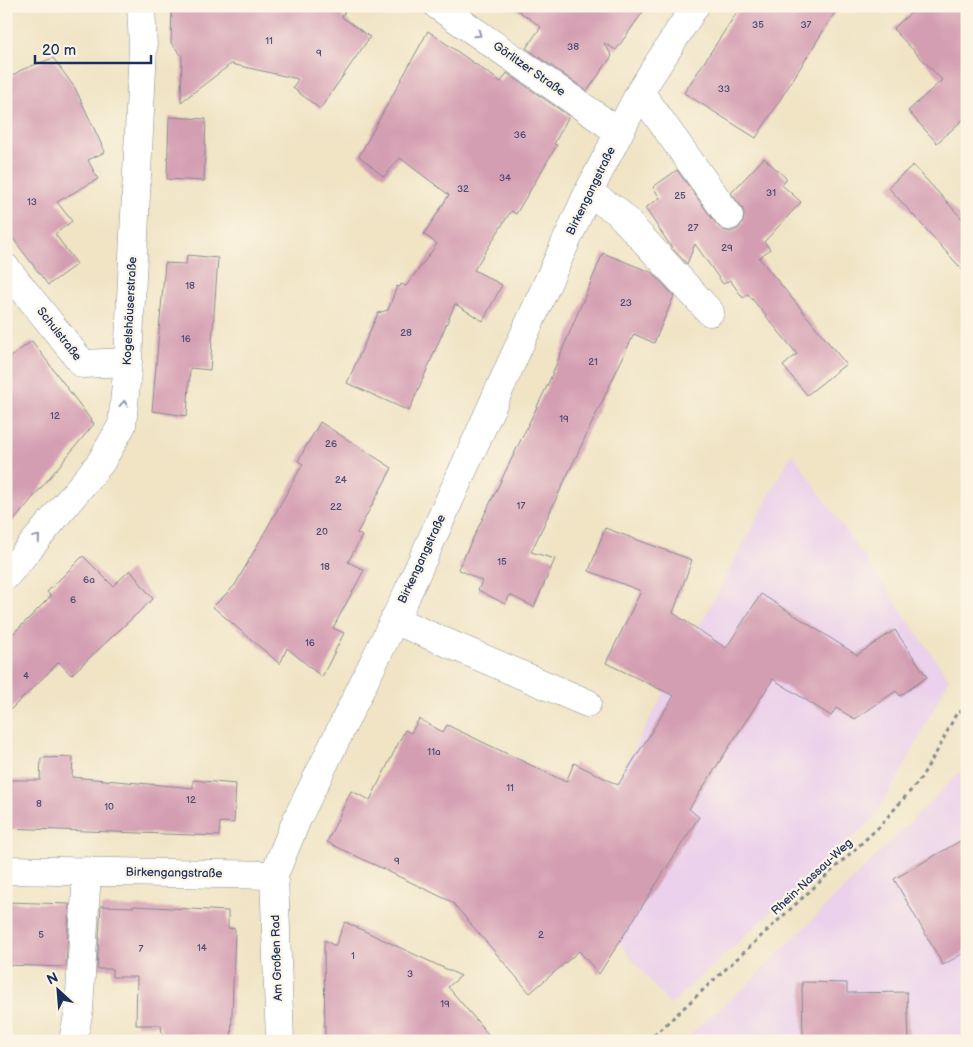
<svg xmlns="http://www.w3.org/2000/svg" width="973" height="1047" viewBox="0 0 973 1047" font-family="'Balsamiq Sans',sans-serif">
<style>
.built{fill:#ebd1eb}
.building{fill:#d49eb2}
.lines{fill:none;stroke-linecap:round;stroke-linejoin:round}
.minor-casing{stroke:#868a92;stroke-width:29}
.path{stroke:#868a92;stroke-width:3;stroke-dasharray:4 4;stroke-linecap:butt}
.minor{stroke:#fff;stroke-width:28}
.oneway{stroke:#8d97ae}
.labels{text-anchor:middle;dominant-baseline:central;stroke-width:4.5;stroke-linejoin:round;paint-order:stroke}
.number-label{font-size:10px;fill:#494b73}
.street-label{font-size:12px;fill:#1b2f5e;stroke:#fcf5e5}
</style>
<rect width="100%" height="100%" fill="#fcf5e5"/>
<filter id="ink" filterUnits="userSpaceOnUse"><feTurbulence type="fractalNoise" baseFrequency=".02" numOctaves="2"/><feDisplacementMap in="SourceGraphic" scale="10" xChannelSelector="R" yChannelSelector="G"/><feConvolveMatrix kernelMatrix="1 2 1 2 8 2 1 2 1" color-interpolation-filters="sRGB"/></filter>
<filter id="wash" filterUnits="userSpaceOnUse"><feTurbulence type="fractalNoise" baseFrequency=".0096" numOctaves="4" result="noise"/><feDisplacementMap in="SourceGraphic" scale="20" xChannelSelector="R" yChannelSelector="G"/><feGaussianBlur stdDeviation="1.12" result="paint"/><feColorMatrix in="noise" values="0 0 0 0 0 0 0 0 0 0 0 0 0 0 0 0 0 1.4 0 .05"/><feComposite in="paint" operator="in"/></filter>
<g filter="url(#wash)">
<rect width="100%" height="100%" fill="#f0e4c5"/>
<path class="built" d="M792,453l157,226 -46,90 -30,50 -203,186 -105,-127z
M967,765v276h-285l64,-55z"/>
<g id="blocks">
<path class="building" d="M172,6h175l-5,11 28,20 -50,72 -27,-21 5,-9 -67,-15 -50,38 1,-46 -11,-13z
M512,6h135l-31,44 -12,-7 8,13 -25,35 -61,-43 15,-21z
M741,6h98l-83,132 -72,-45z
M918,6h49v110l-30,27 -29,-32 34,-31 -49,-51z
M428,31l73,51 6,-9 62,43 -15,28 3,1 -41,69 -5,-3 -37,59 28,15 -19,36 -28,-17 -46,107 -62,-28 31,-70 10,-3 9,-24 3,1 1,-3 5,2 31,-42 -13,-10 25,-39 -49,-37 -16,19 -25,-21z
M53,58l22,30 30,64 -17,8 10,19 -41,23 15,19 -17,13 22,30 -29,21 -42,-56v-149l15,-10z
M169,117l37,2 -2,62 -37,-2z
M764,158l23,21 -5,6 19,17 -37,40 6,7 -11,9 87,106 -39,31 -24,-29 14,-12 -49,-60 -5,4 -13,-18 -7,4 -28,-40 -8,20 -15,-16 -27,-40 15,-10 -7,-11 24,-17 40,55 6,5 7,2 8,-3 5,-7 1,-8 -2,-7 -11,-14z
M913,165l54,59v51l-79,-88z
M603,253l50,20 21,23 -20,47 -20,-9 -103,218 24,7 -21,48 -24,-12 -5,9 -27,-14 4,-9 -24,-12 90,-185z
M187,255l31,3 -8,112 -20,-2 -3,48 -35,-5 13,-148 21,1z
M32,341l62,83 -88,106v-170z
M320,422l72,46 -35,65 5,3 -14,26 16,8 -31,58 11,5 -22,44 -35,-29 -7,16 -67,-57 22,-22 68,-121 -5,-3z
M605,528l87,32 -19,53 53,35 35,-54 96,61 38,-25 32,47 -27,19 -4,-5 -41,28 -19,-11 -5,8 -58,-37 -84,130 10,8 -100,157 -20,-23 -49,42 -78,-91 -125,-60 24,-51 19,9 35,-70 6,3 8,-14 24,13 4,-7 119,57 8,-19 44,22 56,-89 -68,-33 35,-72 -52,-20z
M83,556l30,30 17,-16 23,29 -82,76 -12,-13 -53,52v-73l45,-45 -4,-4z
M73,757l-1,20 121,11v-8l43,4 -2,39 -14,-1 -1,14 -213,-8v-48h34l1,-22z
M967,837v114l-24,14 -49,-86z
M6,902l63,2 -3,63 -60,-2z
M101,906l33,1v-1l94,5v17l7,1 -4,112 -68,-1 -2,-15h-25l1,-48h-25v-8h-15z
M345,922l116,54 -13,11 46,54h-169l-1,-101 11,6z
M802,982l45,1v10l60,-1 2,49h-106z"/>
</g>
</g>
<g filter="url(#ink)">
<use href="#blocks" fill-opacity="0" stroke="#868a92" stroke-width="1"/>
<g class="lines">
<defs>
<path id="minor" d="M438,6l181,126
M640,92l89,124
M588,193l29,18 93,101
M6,268l77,96 45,-2
M6,576l95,-114 21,-37 6,-63 15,-315 -2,-41
M394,620l193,83
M6,870l268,5 23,-56 110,-225 181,-401 52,-101 55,-86
M274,875l6,166
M73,1041l6,-31 8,-139"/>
</defs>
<use href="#minor" class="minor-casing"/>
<path class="path" d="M648,1041l231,-214 40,-46 20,-33 17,-34 11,-6"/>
<use href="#minor" class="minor"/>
</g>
<defs><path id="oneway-chevron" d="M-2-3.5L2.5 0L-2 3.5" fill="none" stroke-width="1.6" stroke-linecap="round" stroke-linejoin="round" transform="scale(1.25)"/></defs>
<g class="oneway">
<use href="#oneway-chevron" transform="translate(478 34) rotate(35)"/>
<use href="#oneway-chevron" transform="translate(124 404) rotate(-85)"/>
<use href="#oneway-chevron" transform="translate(37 538) rotate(-50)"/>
</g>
</g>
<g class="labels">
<g class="number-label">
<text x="758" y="25">35</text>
<text x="806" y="25">37</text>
<text x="269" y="41">11</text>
<text x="573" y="47">38</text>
<text x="319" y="53">9</text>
<text x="724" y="89">33</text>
<text x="520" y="135">36</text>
<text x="505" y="178">34</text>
<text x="463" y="189">32</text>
<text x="771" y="193">31</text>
<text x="680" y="196">25</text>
<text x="32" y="202">13</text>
<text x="693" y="228">27</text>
<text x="727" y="248">29</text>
<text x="190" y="286">18</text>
<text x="626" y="303">23</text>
<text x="406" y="333">28</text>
<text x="186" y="339">16</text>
<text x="593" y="362">21</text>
<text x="55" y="416">12</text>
<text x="564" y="419">19</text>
<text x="331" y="444">26</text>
<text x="341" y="480">24</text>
<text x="521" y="506">17</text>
<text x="336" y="507">22</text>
<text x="322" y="532">20</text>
<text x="502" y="562">15</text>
<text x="325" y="567">18</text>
<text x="89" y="580">6a</text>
<text x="73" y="600">6</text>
<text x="310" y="643">16</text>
<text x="26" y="676">4</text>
<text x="434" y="752">11a</text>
<text x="510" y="788">11</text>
<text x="191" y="800">12</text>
<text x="39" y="804">8</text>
<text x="109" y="807">10</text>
<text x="397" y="861">9</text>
<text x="41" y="935">5</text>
<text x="541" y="935">2</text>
<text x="202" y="948">14</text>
<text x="141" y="949">7</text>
<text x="353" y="956">1</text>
<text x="410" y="974">3</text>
<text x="445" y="1004">19</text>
</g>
<g class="street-label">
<text transform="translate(529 69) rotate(35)">Görlitzer Straße</text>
<text transform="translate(591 191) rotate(-64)">Birkengangstraße</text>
<text transform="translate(130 311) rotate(-87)">Kogelshäuserstraße</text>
<text transform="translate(59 334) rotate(52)">Schulstraße</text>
<text transform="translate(422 559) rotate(-65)">Birkengangstraße</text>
<text transform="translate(174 873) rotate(1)">Birkengangstraße</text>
<text transform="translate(812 877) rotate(-43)">Rhein-Nassau-Weg</text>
<text transform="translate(277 958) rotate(-92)">Am Großen Rad</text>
</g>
</g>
<rect width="973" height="1047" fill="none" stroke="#fcf5e5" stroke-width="25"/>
<g transform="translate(58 990) rotate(334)" stroke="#fcf5e5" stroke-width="4" paint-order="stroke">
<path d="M0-4L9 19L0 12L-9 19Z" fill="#1b2f5e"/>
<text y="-8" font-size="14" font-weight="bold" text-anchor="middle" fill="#1b2f5e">N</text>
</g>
<path d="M35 55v8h116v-8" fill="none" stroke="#1b2f5e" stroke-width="2.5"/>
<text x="42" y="55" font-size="15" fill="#1b2f5e" stroke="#fcf5e5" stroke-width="4" paint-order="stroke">20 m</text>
</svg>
